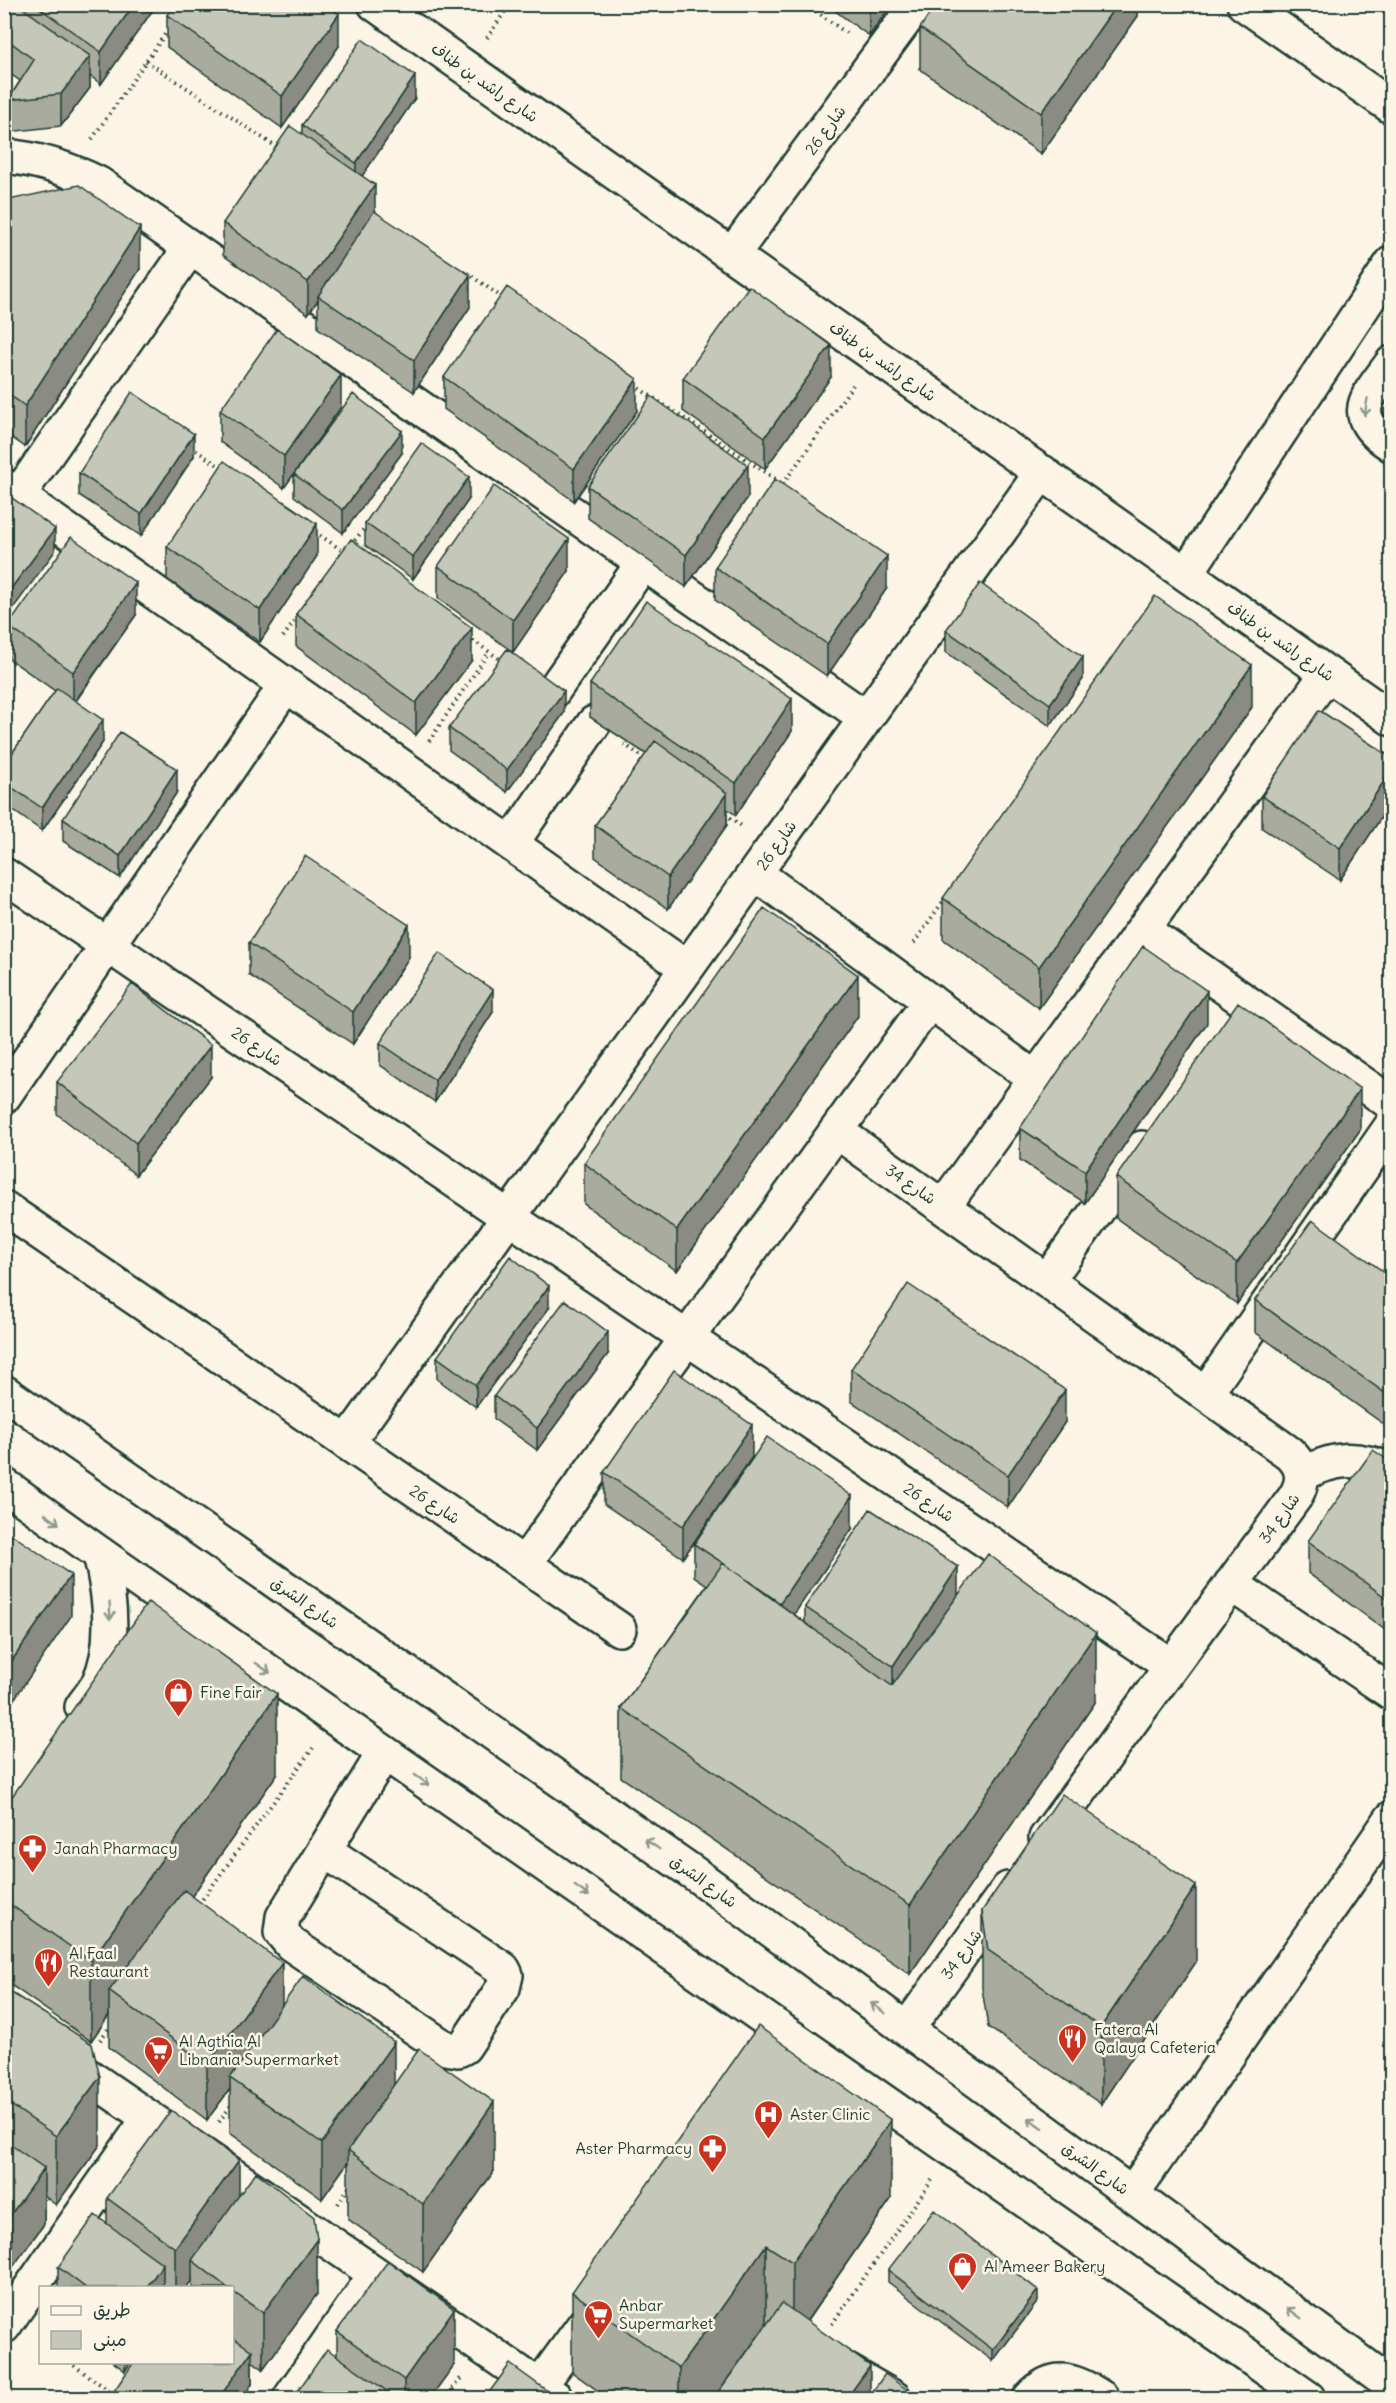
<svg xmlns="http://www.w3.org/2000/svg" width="1396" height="2403" viewBox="0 0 1396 2403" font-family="Delius,'Playpen Sans Arabic',sans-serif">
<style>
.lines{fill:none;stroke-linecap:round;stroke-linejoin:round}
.minor-casing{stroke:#1f3d34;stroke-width:38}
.major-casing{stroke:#1f3d34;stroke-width:38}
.path{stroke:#1f3d34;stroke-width:4;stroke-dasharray:1.5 4.5;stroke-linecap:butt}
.minor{stroke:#fcf5e5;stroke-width:33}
.major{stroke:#fcf5e5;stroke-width:33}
.wall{fill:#a9ab9f;stroke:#1f3d34;stroke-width:1.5}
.shaded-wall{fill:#8a8b82;stroke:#1f3d34;stroke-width:1.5}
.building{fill:#c5c7b9;stroke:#1f3d34;stroke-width:1.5}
.oneway{stroke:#8e998c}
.labels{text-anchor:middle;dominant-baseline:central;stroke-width:5;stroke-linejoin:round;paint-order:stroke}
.street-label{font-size:16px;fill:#1f3d34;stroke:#fcf5e5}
.poi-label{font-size:16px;fill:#1f3d34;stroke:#fcf5e5;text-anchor:start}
</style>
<rect width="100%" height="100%" fill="#fcf5e5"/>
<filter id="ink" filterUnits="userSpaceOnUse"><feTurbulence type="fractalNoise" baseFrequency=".0167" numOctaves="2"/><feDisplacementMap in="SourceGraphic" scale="12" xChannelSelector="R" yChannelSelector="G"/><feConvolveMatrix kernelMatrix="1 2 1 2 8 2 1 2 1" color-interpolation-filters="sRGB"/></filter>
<g filter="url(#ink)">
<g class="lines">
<defs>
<path id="minor" d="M375,4l1017,715
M1244,4l148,103
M4,156c35,3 65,13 95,28l767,534
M732,255l185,-251
M1392,363c-26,36 -46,52 0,82
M4,486l683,482
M6,513l184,-265
M1186,574l206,-311
M551,694l92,-131
M511,844l83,-121
M755,873l281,206
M4,875l1167,791
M1143,930l249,174
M4,1096l282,-411
M836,1131l453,322c15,14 16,27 6,44l-249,341
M943,1207l384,-533
M4,1208l615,421
M1047,1281l95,-133
M1206,1393l186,-268
M347,1443l695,-971
M1303,1474c33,-17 54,-18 89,-3
M524,1564l406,-563
M1231,1584l161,109
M82,1707c5,-7 12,-15 16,-23 19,-39 12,-90 2,-130
M324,1850l179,119 3,6 -3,13 -39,59 -6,3 -13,-2 -154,-104 -10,-12 2,-15 101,-164
M4,2018l552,380
M907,2029l101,-140
M1132,2194l260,-376
M4,2326l145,-208
M830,2361l64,37
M539,2387l58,-80
M290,2398l86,-124
M1030,2398c24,-27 45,-18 72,0"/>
<path id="major" d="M4,1392l691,482 697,511
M4,1485l96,69 1208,844"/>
</defs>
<use href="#minor" class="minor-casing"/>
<use href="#major" class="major-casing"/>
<path class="path" d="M806,4l43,31
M487,38l23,-34
M146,61l132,87
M92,139l78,-112
M467,273l36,25
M634,385l149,99
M191,447l31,21
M783,484l70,-99
M315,532l31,21
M351,545l16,-20
M283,637l16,-21
M468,637l33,23
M429,741l60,-89
M624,744l23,16
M725,814l18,13
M914,943l30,-43
M199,1904l114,-156
M100,2040l12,-16
M219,2122l13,-18
M338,2204l11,-17
M832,2324l100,-144
M69,2362l46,33
M444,2398l17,-20"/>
<use href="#minor" class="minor"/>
<use href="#major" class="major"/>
</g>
<path class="wall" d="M4,4h153l-56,80 -11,-8v12l-29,38 -53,6v-32l12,-19 -11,-8 -5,6z
M826,4h66l-23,32z
M1138,4v12l-97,138 -121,-85v-41z
M167,15l172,31 -57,82 -115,-81z
M415,98l-53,78 13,35 95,96 -56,85 -96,-64v-28l-10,14 -85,-59v-32l79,-88v-10z
M4,201l136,68 -115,178 -21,-15z
M1392,349v47l-3,-2v-41z
M444,377l193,34 -63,90 -130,-92z
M831,377l-66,92 -82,-58v-33z
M341,407l-57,81 -64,-46v-32z
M402,453l-59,80 -49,-37v-22z
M194,456l-53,80 -62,-41v-22z
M588,486l160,11 -62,90 -98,-69z
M469,499l-56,80 -48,-34v-22z
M167,547l150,9 -57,86 -93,-63z
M438,566l131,5 -56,81 -75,-54z
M715,567l172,21 -60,88 -112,-76z
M1392,612v49l-4,-3v-41z
M296,614l176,46 -56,75 -120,-89z
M136,615l-60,86 27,41 -61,89 -38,-27v-39l51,-74 -47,-33v-32z
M946,630l137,49 -33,47 -104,-74z
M590,684l202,47 -56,84 -9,-6v16l-59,84 -73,-52v-32l51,-71 -56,-37z
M1252,707l-213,301 -96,-69v-41z
M564,713l-57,79 -58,-42v-22z
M1392,758v43l-52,79 -78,-52v-32z
M177,792l-57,86 -57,-37v-22z
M249,943l160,14 -56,87 -104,-69z
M493,1012l-58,90 -55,-37v-22z
M858,1016l-181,255 -93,-67v-41z
M1207,1023l-122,180 -65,-43v-32z
M211,1077l-75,98 -79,-61v-32z
M1360,1130l-123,174 -121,-86v-41z
M1392,1278v152l-137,-98v-32z
M549,1308l-73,99 -39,-28v-22z
M608,1354l-71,96 -43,-31v-23z
M851,1369l214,53 -57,85 -157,-106z
M752,1457l-69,101 -79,-54v-32z
M1392,1463v172l-84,-62v-32z
M852,1529l-58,85 11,9v-16l153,-13 138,107 -186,273 -289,-197v-69l86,-123 -13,-9v-32z
M277,1774l-85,122 90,109 112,79 100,87 -71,101 -75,-53v-57l-26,37 -92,-66v-44l-23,31 -98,-73v-32l-18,26 -87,-61v-172z
M982,1911l214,51 -95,142 -113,-77 -6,-39z
M4,1988l96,157 -44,60 -12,-9v28l-40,55z
M239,2195l78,99 -54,75 -11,-8v23l-20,-22v-74h-40v-8l-6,8h-128v-21l49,-43v-26z
M891,2199l-84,122 63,75 49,2h-311l-36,-26v-80z
M888,2270l150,31 -45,60 -105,-79z
M337,2331l117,34 -24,33h-135l42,-41z
M113,2362h18l-6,9z"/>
<path class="shaded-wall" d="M134,4h23l-56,80v-32z
M869,4h23l-23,32z
M1117,4h21v12l-97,138v-41z
M339,14v32l-57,82v-32z
M9,41v32l-5,6v-32z
M90,56v32l-29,38v-32z
M415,76v22l-59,87v-22z
M375,185v32l-57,79v4l-10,14v-32z
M140,228v41l-115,178v-41z
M470,275v32l-56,85v-32z
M831,345v32l-66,92v-32z
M341,375v32l-57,81v-32z
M637,379v32l-63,90v-32z
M402,431v22l-59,80v-23z
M194,434v22l-53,80v-22z
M748,465v32l-62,90v-32z
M469,477v22l-56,80v-22z
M317,524v32l-57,86v-32z
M55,529v22l-51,70v-23z
M569,539v32l-56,81v-32z
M887,556v32l-60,88v-32z
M136,583v32l-63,89v-32z
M472,628v32l-56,75v-32z
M1083,657v22l-33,47v-22z
M1252,665v42l-213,301v-41z
M564,691v22l-57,79v-22z
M792,699v32l-56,84v-32z
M103,720v22l-61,89v-23z
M177,769v23l-57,86v-22z
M1392,769v32l-52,79v-32z
M727,793v32l-59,84v-32z
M409,925v32l-56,87v-32z
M858,975v41l-181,255v-41z
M493,990v22l-58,90v-22z
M1207,991v32l-122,180v-32z
M211,1045v32l-75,98v-32z
M1360,1089v41l-123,174v-41z
M549,1286v22l-73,99v-22z
M608,1332v22l-71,96v-22z
M1065,1390v32l-57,85v-32z
M752,1425v32l-69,101v-32z
M852,1496v33l-72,106v-32z
M958,1567v32l-65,99v-32z
M71,1575v41l-67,98v-42z
M1096,1633v68l-186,273v-69z
M277,1694v80l-157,225 -11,-8v24l-18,26v-80z
M1196,1886v76l-95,142v-77z
M282,1963v55l-52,60v11l-23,31v-55z
M394,2042v56l-46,52v12l-26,37v-56z
M100,2077v68l-44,60v-69z
M494,2102v69l-71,101v-68z
M891,2120v79l-99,143v-80z
M239,2160v55l-47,45v20l-6,8h-11v-40z
M44,2168v56l-40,55v-55z
M317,2239v55l-54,75v-56z
M766,2245v80l-52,73h-35v-30z
M163,2264v24h-17z
M1038,2290v11l-45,60v-11z
M454,2309v56l-24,33h-26v-18z
M252,2351v33l-10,14h-23z
M125,2362h6l-6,9z
M870,2366v32h-23z"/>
<path class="building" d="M4,4h13l73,52 -29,38 -53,6 26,-40 -25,-19 -5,6z
M34,4h100l-33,48z
M174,4h151l14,10 -57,82 -115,-81z
M936,4h181l-76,109 -121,-85z
M362,39l53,37 -59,87 -54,-38z
M290,126l85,59 -67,97 -85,-59z
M79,185l61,43 -115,178 -21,-15v-190z
M374,211l96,64 -56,85 -96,-64z
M749,286l82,59 -66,92 -82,-59z
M507,287l130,92 -63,90 -130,-92z
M277,329l64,46 -57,81 -64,-46z
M132,392l62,42 -53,80 -62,-41z
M353,394l49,37 -59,79 -49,-36z
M651,396l97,69 -62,90 -98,-69z
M421,443l48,34 -56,80 -48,-34z
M224,461l93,63 -57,86 -93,-63z
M775,479l112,77 -60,88 -112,-77z
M494,486l75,53 -56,81 -75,-54z
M8,495l47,34 -51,69v-99z
M71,537l65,46 -63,89 -65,-46z
M351,539l121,89 -56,75 -120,-89z
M980,583l103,74 -33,47 -104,-74z
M1155,596l97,69 -213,302 -96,-69z
M646,601l146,98 -56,84 -146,-99z
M1392,612v8l-4,-3z
M507,649l57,42 -57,79 -58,-42z
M57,688l46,32 -61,88 -38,-26v-17z
M1319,710l73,48v11l-52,79 -78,-52z
M120,732l57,37 -57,87 -57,-37z
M655,741l72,52 -59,84 -73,-52z
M305,856l104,69 -56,87 -104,-69z
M764,908l94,67 -181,255 -93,-67z
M1143,946l64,45 -122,180 -65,-43z
M439,953l54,37 -58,90 -55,-37z
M132,984l79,61 -75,98 -79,-61z
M1238,1002l122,87 -123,174 -121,-86z
M1312,1220l80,58v120l-137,-98z
M510,1256l39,30 -73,99 -39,-28z
M908,1284l157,106 -57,85 -157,-106z
M565,1300l43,32 -71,96 -43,-32z
M674,1370l78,55 -69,101 -79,-54z
M767,1437l85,59 -72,107 -57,-40 -29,-19z
M1373,1450l19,13v139l-84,-61z
M870,1509l88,58 -65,99 -88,-59z
M4,1529l67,46 -67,97z
M988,1554l108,79 -186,272 -289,-197 102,-145 169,123z
M148,1602l129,92 -186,267 -87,-61v-92z
M1062,1794l134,92 -95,141 -113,-77 -6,-39z
M184,1890l98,73 -75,102 -98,-74z
M303,1976l91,66 -72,101 -92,-65z
M4,1988l88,56 8,33 -44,59 -52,-36z
M758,2026l133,94 -99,142 -26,-17 -87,123 -107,-76z
M419,2049l75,53 -71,102 -75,-54z
M171,2110l68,50 -64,88 -68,-50z
M4,2140l40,28 -40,56z
M256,2172l58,45 3,22 -54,74 -31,-22v-3h-4l-36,-28z
M934,2210l104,80 -45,60 -105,-80z
M95,2215l68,49 -17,24h-60l-28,-21z
M388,2261l66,48 -50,71 -67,-49z
M782,2303l88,63 -23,32h-133z
M232,2337l20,14 -33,47h-110l25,-36h98z
M327,2349l61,43 -4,6h-89v-3z
M510,2364l47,34h-72z
M885,2374l34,24h-51z"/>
<defs><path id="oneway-shaft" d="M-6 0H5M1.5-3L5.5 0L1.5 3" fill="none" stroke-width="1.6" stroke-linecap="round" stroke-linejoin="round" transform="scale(1.5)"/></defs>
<g class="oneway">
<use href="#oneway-shaft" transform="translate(1366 407) rotate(100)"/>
<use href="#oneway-shaft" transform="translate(52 1519) rotate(36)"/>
<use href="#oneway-shaft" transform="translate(110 1611) rotate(87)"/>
<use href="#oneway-shaft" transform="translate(263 1668) rotate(35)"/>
<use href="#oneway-shaft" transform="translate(422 1780) rotate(35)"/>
<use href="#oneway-shaft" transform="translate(652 1844) rotate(-145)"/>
<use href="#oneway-shaft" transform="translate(582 1891) rotate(35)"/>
<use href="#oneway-shaft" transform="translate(878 2008) rotate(-144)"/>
<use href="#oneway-shaft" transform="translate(1035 2123) rotate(-144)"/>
<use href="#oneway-shaft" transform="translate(1294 2313) rotate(-144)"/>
</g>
</g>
<defs>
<symbol id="shop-pin" viewBox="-11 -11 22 30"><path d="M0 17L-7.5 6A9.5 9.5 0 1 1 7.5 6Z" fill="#c8321e" stroke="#fcf5e5"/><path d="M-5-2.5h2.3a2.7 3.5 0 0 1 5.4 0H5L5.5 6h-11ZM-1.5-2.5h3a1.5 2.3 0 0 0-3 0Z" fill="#fff"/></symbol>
<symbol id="pharmacy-pin" viewBox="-11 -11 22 30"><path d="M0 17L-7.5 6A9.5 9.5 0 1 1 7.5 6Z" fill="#c8321e" stroke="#fcf5e5"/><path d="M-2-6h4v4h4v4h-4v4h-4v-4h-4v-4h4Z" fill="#fff"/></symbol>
<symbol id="restaurant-pin" viewBox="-11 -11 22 30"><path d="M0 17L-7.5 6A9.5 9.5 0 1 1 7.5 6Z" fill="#c8321e" stroke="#fcf5e5"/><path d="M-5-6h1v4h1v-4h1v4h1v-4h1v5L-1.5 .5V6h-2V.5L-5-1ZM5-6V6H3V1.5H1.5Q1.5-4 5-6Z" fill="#fff"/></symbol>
<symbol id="supermarket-pin" viewBox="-11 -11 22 30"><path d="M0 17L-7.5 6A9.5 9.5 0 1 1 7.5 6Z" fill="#c8321e" stroke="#fcf5e5"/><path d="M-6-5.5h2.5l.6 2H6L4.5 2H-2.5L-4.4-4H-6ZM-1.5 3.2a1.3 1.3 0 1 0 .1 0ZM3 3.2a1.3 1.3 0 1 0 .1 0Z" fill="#fff"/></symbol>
<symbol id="hospital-pin" viewBox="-11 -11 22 30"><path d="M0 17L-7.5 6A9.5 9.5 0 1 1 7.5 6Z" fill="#c8321e" stroke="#fcf5e5"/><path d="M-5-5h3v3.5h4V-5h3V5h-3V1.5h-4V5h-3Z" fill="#fff"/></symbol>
</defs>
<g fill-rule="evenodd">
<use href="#shop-pin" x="162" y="1676" width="33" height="45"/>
<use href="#pharmacy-pin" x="16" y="1832" width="33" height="45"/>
<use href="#restaurant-pin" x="32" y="1946" width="33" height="45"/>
<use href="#restaurant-pin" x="1056" y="2022" width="33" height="45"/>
<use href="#supermarket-pin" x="142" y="2034" width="33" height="45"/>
<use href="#hospital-pin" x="752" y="2098" width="33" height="45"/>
<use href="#pharmacy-pin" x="696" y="2132" width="33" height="45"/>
<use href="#shop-pin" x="946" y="2250" width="33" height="45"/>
<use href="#supermarket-pin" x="582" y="2298" width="33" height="45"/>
</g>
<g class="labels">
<g class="street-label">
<text transform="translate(485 82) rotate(35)">شارع راشد بن طناف</text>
<text transform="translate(825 130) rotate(-54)">شارع 26</text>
<text transform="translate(883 361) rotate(35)">شارع راشد بن طناف</text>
<text transform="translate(1281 641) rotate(35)">شارع راشد بن طناف</text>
<text transform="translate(776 845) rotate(-55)">شارع 26</text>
<text transform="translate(257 1046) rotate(34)">شارع 26</text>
<text transform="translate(911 1184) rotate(35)">شارع 34</text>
<text transform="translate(929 1502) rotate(34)">شارع 26</text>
<text transform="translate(435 1504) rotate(34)">شارع 26</text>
<text transform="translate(1279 1518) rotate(-54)">شارع 34</text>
<text transform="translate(305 1602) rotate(35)">شارع الشرق</text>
<text transform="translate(704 1881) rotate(36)">شارع الشرق</text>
<text transform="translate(961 1954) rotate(-54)">شارع 34</text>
<text transform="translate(1096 2168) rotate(36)">شارع الشرق</text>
</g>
<g class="poi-label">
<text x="200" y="1692">Fine Fair</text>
<text x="54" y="1848">Janah Pharmacy</text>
<text x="69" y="1953">Al Faal<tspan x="69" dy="18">Restaurant</tspan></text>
<text x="1094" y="2029">Fatera Al<tspan x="1094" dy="18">Qalaya Cafeteria</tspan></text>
<text x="179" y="2041">Al Agthia Al<tspan x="179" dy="18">Libnania Supermarket</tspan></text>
<text x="790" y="2114">Aster Clinic</text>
<text x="692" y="2148" text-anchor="end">Aster Pharmacy</text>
<text x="984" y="2266">Al Ameer Bakery</text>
<text x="619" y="2305">Anbar<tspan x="619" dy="18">Supermarket</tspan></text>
</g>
</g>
<rect width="1396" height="2403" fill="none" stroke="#fcf5e5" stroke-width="24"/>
<rect x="12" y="12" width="1372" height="2379" fill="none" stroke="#1f3d34" stroke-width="2" filter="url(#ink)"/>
<rect x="39" y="2286" width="195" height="78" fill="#fcf5e5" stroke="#a4ab9e" stroke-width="1.5"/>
<rect x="51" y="2306" width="30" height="9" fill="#fcf5e5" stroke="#a4ab9e" stroke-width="1.5"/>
<text x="93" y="2316" font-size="18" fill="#1f3d34">طريق</text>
<rect x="51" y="2331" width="30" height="18" fill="#c5c7b9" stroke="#a4ab9e" stroke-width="1.5"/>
<text x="93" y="2346" font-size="18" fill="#1f3d34">مبنى</text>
</svg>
